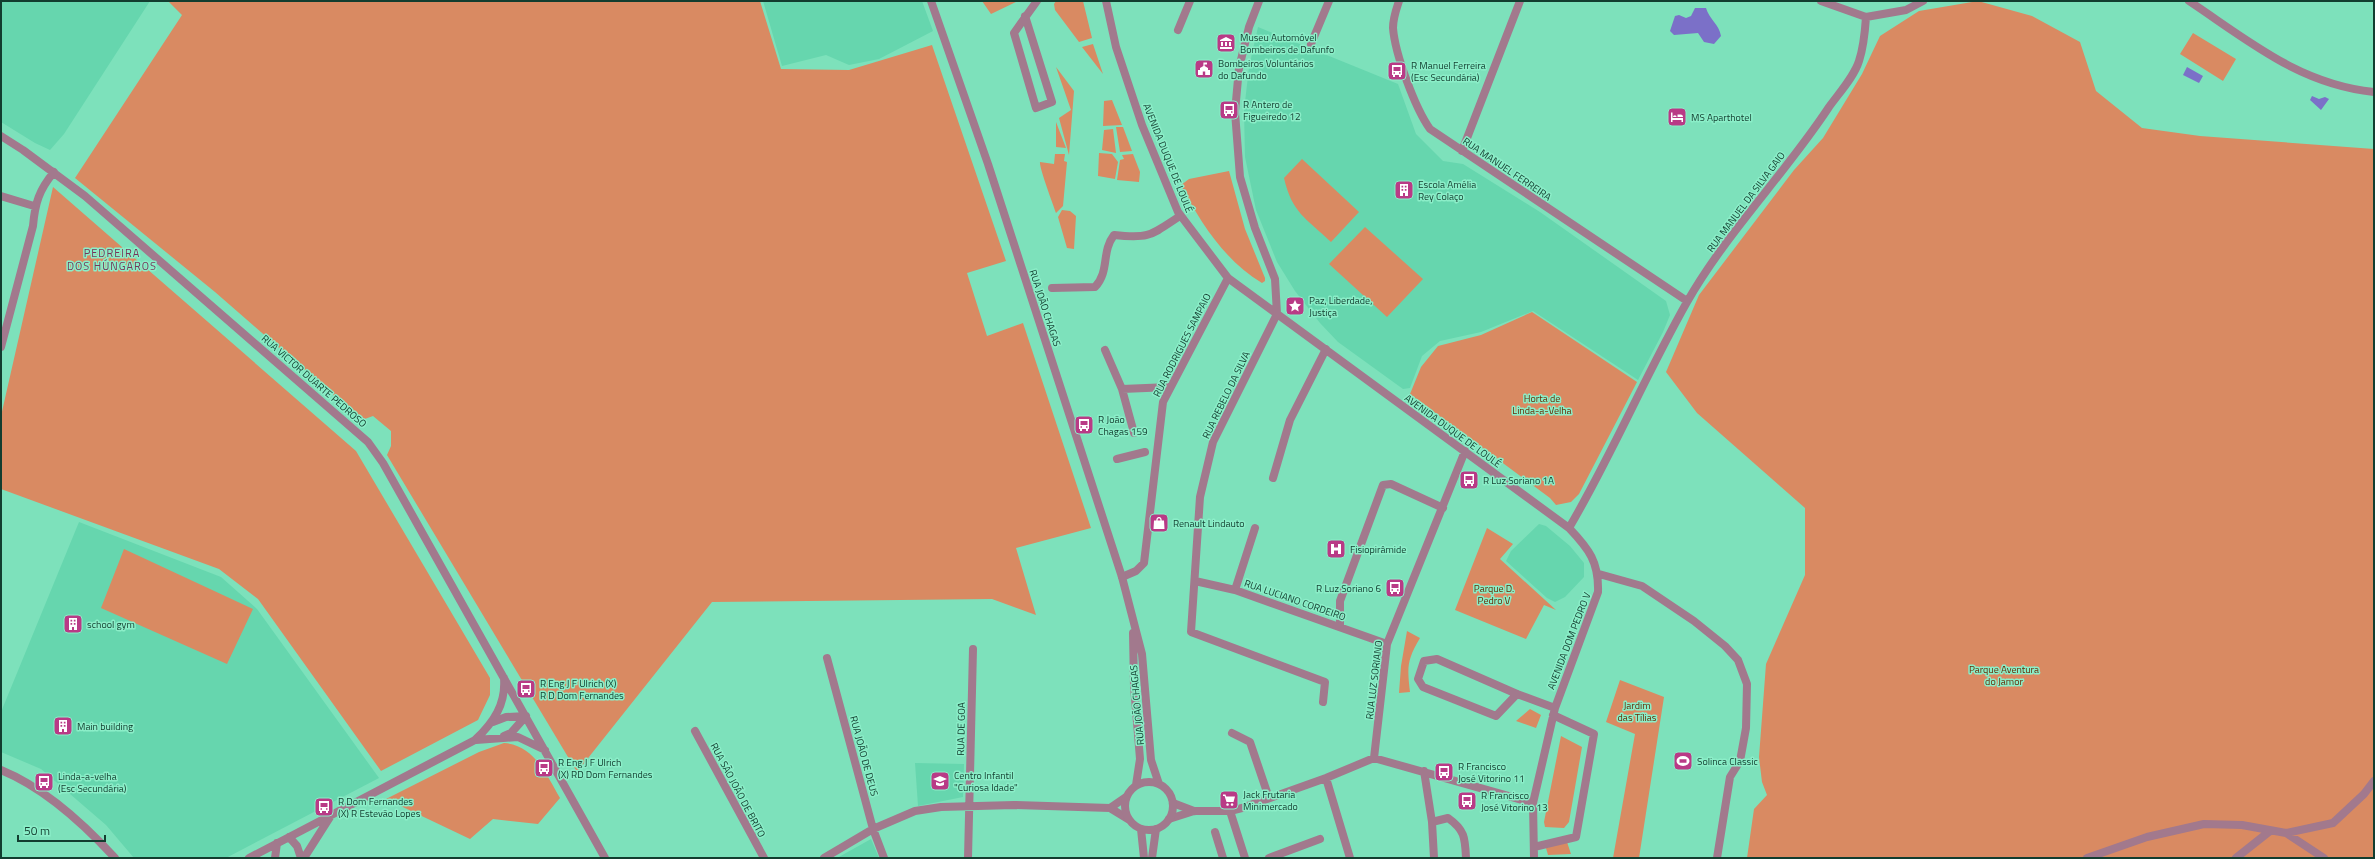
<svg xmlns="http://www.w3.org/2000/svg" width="2375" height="859" viewBox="0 0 2375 859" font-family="'Titillium Web',sans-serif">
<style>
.built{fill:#66d6ae}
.green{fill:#d98a62}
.water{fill:#7b70c8}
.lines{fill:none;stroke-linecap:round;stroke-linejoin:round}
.pedestrian{stroke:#a2798d;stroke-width:8}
.minor{stroke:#a2798d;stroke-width:8}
.tertiary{stroke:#a2798d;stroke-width:8}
.labels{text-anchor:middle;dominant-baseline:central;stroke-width:3;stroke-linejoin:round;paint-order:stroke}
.poi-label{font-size:10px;fill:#123d2f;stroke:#8beec8;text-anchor:start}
.street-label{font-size:10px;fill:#123d2f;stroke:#8beec8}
.park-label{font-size:10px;fill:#662a04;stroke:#8beec8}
.neighbourhood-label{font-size:11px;letter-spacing:1px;fill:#753659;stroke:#8beec8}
</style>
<rect width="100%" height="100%" fill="#7de1bb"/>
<path class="built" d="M1,1h149l-86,133 -14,16 -15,-7 -34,-21z
M763,1h159l11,30 -54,28 -30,6 -23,-10 -44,11z
M1258,27l140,57 18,50 27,27 20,3 77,48 126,89 4,14 -7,17 -25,48 -105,-69 -52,21 -41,9 -18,15 -12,32 -7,1 -65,-47 -18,-19 -25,-32 -18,-29 -21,-52 -11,-53 -1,-46 5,-44z
M79,522l142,55 36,32 122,169 -153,80h-92l-28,-33 -65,-56 -40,-17v-40z
M1539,524l7,2 24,20 14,17v14l-19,20 -10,5 -8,-4 -41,-37 5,-10z
M915,763l49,1 -1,33 -45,9z
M871,839l8,19h-42z"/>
<path class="green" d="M168,1h592l21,68 68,1 83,-25 74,216 -39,12 20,63 36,-13 68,205 -75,20 20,67 -44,-16 -280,3 -135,170 -190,-317 4,-9v-15l-18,-15 -11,4 -147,-128 -140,-114 107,-163z
M982,1h36l-27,13z
M1056,1h27l9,37 -13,4 -24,-32 -1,-6z
M1978,1l54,15 48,26 16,49 46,37 58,8 174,13v709h-627l7,-49 13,-14 -5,-13 -3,-25 7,-93 39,-89v-67l-108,-95 -31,-41 33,-77 95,-125 29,-32 39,-64 18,-38 39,-25z
M2193,33l43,26 -13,22 -43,-27z
M1093,44l10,30 -21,-27z
M1056,67l18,24 -5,64 -10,-37 12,-8z
M1112,100l10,25 -19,1 1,-25z
M1056,122l10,26 -10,-1z
M1116,127h7l9,24 -12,1z
M1113,129l3,24 -14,-3 2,-20z
M1099,153l13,1 6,8 -3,17 -17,-3z
M1055,154h10l-1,7 3,1 -4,44 -7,7c-3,-9 -17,-46 -16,-51l14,2z
M1133,154l7,18 -1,10 -22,-2 3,-20 4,-1 -2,-4z
M1302,159l57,53 -28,30c-25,-24 -39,-29 -47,-64z
M1229,171l16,58 20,49v3l-3,2c-37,-22 -62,-61 -81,-98l8,-6z
M53,187l303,264 134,227v17l-12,25 -97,51 -123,-172 -39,-30 -218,-80v-73z
M1062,210l8,1 6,5 -2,33 -7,-1 -9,-31z
M1365,227l58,52 -36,38 -58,-53z
M1532,312l105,70 -58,112 -8,8 -15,3 -6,-7 -140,-104 11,-27 17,-21 43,-11z
M1487,528l26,16 -13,15 56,51 -12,-5 -18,34 -71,-29z
M124,549l129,60 -26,55 -126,-56z
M1407,631l13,7c-13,22 -13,29 -10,54l-11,1 2,-27z
M1620,680l44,17 -25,161h-26l22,-124 -29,-12z
M1530,709l11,6 -5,13 -20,-7z
M1561,736l21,11 -13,75 -5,6 -19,-1 -1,-5z
M504,743c30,2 42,31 56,55l-22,26 -45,-5 -23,20 -84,-40 93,-47z
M1567,842l4,12 -23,1 -2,-7z"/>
<path class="water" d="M1695,8h11c3,11 13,16 15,28l-7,8 -10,-2 -6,-9 -24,2 -4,-4 5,-15 4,-1 7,3 5,-2z
M2187,67l16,9 -4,7 -16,-8z
M2312,96l7,3 6,-2 4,2 -8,11 -11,-10z"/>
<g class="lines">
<path class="pedestrian" d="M1105,350l17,39
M1134,433l-12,-44 48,-2
M1117,459l28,-7"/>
<path class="minor" d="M1106,1l10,46 26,78 36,87 50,66 341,250c20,21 30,34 29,64l-43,116 -22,95 1,55
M1259,1l-10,26 -10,41 -4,44 5,65 15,51 20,51 2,35 -64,128 -13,55 -9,135 134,50 -2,20
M1399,1c-3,9 -6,17 -6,27 2,26 22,80 37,101l257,172
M1821,1l45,16 40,-7 17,-9
M2189,1c60,40 110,83 185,91
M1025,16l27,86 -16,6 -22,-75 23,-32
M1178,30l12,-29
M1311,44l18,-43
M1,136l22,14 62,46 283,246 15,21 222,395
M1462,151l58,-150
M1,196l33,10
M1052,288l43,-1c15,-16 6,-35 19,-52 36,4 37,0 66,-19
M1,347l32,-121c2,-23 6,-36 21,-54
M1273,478l17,-58 36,-71
M1569,528c43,-73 76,-152 118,-226 40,-70 98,-128 142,-195 10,-14 25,-30 30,-46 5,-15 6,-29 7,-44
M1599,574l43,12 52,35 31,25 13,14 9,24 -1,44 -6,33 -10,16 -13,81
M1122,577l14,-6 8,-8 19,-161 65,-124
M1195,581l40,9 152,54
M1235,590l20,-62
M1340,626v-25l43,-116 8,-1 52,24
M827,658l46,171 11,29
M1517,694l-21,22 -73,-29 -5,-8 6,-18 13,-2 80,35 38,14
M493,722l13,-5 20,-1
M695,731l69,127
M1232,733l18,9 19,56
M504,736l7,-3 15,-17
M476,740l42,-3 27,13
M1374,758l13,-114 78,-193
M1424,771l8,51 2,36
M1326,778l24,80
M1173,803l21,8
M1110,808l16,-11
M1230,811l15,47
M1169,819l25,-8h36l12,-3 84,-30 48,-20 159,45
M1432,822l16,-4c17,12 17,20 18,40
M1215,832l8,26
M2286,833l47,-10 31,-29 10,-13
M289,837l8,9 4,12
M1534,847l42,-10 18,-103 -41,-19
M249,858l226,-118c19,-18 31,-36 29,-62
M275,858l2,-15
M304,858l26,-41
M824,858l49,-29 42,-18 26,-4 73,-2 96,3 18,11
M968,858l5,-209
M1269,858l51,-19
M2087,858l60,-21 57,-13 38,1 44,8 38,25
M2236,858l34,-27"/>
<path class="tertiary" d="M931,1l57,163 134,413 20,77 9,106 8,24
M1133,633l1,53 6,73 -4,26
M1,770c44,18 82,53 114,88
M1125 806a24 24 0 1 1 48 0a24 24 0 1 1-48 0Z
M1141,829l3,29
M1152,858l4,-29"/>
</g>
<defs>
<symbol id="museum-square" viewBox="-11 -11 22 22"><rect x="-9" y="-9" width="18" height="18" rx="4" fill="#b93a86" stroke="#8beec8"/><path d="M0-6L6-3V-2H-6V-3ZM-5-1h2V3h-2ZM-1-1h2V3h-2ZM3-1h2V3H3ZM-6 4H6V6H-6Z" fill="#fff"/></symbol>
<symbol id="civic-square" viewBox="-11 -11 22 22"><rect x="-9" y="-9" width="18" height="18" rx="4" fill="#b93a86" stroke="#8beec8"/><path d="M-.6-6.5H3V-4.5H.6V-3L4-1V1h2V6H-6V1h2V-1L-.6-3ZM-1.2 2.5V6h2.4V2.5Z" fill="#fff"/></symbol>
<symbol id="bus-square" viewBox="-11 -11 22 22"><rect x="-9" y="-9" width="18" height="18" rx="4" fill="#b93a86" stroke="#8beec8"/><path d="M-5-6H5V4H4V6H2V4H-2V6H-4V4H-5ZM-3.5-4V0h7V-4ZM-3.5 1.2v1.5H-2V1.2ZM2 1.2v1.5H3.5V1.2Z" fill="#fff"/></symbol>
<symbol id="hotel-square" viewBox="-11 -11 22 22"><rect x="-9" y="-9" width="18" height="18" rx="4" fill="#b93a86" stroke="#8beec8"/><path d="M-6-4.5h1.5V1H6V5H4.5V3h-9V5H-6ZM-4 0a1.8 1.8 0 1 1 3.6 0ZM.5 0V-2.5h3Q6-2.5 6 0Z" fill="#fff"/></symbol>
<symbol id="building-square" viewBox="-11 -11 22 22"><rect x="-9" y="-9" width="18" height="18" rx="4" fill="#b93a86" stroke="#8beec8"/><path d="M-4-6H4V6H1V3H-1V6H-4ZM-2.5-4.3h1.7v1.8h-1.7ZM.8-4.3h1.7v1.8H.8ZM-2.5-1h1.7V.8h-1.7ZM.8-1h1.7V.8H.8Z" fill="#fff"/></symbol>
<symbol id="sight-square" viewBox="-11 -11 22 22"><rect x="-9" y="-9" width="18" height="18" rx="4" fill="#b93a86" stroke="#8beec8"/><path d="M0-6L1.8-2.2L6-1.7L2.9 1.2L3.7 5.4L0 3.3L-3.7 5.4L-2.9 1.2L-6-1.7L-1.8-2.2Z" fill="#fff"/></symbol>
<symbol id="shop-square" viewBox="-11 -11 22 22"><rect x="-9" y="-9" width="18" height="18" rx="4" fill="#b93a86" stroke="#8beec8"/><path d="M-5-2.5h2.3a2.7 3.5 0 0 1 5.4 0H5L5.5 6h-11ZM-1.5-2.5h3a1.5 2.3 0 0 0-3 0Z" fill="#fff"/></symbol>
<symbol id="hospital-square" viewBox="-11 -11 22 22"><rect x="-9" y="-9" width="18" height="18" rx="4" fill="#b93a86" stroke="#8beec8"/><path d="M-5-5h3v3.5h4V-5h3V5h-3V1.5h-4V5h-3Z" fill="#fff"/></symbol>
<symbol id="stadium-square" viewBox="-11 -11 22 22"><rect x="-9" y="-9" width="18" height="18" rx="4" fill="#b93a86" stroke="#8beec8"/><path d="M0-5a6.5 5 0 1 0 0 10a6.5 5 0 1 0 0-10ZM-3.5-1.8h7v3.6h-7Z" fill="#fff"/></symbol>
<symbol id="school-square" viewBox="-11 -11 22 22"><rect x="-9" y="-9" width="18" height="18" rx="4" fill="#b93a86" stroke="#8beec8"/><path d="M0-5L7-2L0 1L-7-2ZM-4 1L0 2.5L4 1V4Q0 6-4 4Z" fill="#fff"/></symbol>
<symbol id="supermarket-square" viewBox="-11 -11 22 22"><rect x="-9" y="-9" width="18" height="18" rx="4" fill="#b93a86" stroke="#8beec8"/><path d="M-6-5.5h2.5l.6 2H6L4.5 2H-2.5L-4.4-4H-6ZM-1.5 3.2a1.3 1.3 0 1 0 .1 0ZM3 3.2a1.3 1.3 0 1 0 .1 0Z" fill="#fff"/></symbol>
</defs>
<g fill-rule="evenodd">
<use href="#museum-square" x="1215" y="32" width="22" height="22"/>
<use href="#civic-square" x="1193" y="58" width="22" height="22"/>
<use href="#bus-square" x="1386" y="60" width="22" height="22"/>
<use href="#bus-square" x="1218" y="99" width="22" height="22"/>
<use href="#hotel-square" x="1666" y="106" width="22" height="22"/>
<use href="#building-square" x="1393" y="179" width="22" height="22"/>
<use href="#sight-square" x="1284" y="295" width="22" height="22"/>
<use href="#bus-square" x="1073" y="414" width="22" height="22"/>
<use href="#bus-square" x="1458" y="469" width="22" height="22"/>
<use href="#shop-square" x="1148" y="512" width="22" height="22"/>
<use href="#hospital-square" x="1325" y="538" width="22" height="22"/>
<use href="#bus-square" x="1384" y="577" width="22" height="22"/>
<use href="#building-square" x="62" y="613" width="22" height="22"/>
<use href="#bus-square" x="515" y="678" width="22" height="22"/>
<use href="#building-square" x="52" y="715" width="22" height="22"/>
<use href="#stadium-square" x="1672" y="750" width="22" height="22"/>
<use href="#bus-square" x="533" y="757" width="22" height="22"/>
<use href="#bus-square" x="1433" y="761" width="22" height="22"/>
<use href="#school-square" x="929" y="770" width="22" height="22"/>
<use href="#bus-square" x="33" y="771" width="22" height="22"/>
<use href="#supermarket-square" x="1218" y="789" width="22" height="22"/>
<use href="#bus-square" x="1456" y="790" width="22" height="22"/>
<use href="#bus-square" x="313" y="796" width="22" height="22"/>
</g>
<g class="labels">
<g class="poi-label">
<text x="1240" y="37">Museu Automóvel<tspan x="1240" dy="12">Bombeiros de Dafunfo</tspan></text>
<text x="1218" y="63">Bombeiros Voluntários<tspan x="1218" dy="12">do Dafundo</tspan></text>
<text x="1411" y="65">R Manuel Ferreira<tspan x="1411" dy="12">(Esc Secundária)</tspan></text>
<text x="1243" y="104">R Antero de<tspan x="1243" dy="12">Figueiredo 12</tspan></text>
<text x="1691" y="117">MS Aparthotel</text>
<text x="1418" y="184">Escola Amélia<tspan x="1418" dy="12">Rey Colaço</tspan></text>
<text x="1309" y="300">Paz, Liberdade,<tspan x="1309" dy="12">Justiça</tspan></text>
<text x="1098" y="419">R João<tspan x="1098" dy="12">Chagas 159</tspan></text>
<text x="1483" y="480">R Luz Soriano 1A</text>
<text x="1173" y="523">Renault Lindauto</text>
<text x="1350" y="549">Fisiopirâmide</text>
<text x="1381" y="588" text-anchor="end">R Luz Soriano 6</text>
<text x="87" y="624">school gym</text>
<text x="540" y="683">R Eng J F Ulrich (X)<tspan x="540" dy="12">R D Dom Fernandes</tspan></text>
<text x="77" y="726">Main building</text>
<text x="1697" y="761">Solinca Classic</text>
<text x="558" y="762">R Eng J F Ulrich<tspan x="558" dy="12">(X) RD Dom Fernandes</tspan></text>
<text x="1458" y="766">R Francisco<tspan x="1458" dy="12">José Vitorino 11</tspan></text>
<text x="954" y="775">Centro Infantil<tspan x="954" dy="12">"Curiosa Idade"</tspan></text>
<text x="58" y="776">Linda-a-velha<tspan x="58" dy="12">(Esc Secundária)</tspan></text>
<text x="1243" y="794">Jack Frutaria<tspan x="1243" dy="12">Minimercado</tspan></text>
<text x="1481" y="795">R Francisco<tspan x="1481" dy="12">José Vitorino 13</tspan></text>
<text x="338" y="801">R Dom Fernandes<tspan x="338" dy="12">(X) R Estevão Lopes</tspan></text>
</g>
<g class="street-label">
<text transform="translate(1168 158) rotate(68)">AVENIDA DUQUE DE LOULÉ</text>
<text transform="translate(1507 169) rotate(34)">RUA MANUEL FERREIRA</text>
<text transform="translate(1746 202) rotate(-53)">RUA MANUEL DA SILVA GAIO</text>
<text transform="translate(1045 308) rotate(72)">RUA JOÃO CHAGAS</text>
<text transform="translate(1182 345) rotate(-63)">RUA RODRIGUES SAMPAIO</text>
<text transform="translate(314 381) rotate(41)">RUA VICTOR DUARTE PEDROSO</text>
<text transform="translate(1226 395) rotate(-64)">RUA REBELO DA SILVA</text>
<text transform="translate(1453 431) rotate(36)">AVENIDA DUQUE DE LOULÉ</text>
<text transform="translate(1295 600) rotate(19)">RUA LUCIANO CORDEIRO</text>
<text transform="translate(1569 641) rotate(-69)">AVENIDA DOM PEDRO V</text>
<text transform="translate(1374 680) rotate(-83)">RUA LUZ SORIANO</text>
<text transform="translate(1137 705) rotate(-95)">RUA JOÃO CHAGAS</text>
<text transform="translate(961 729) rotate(-89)">RUA DE GOA</text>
<text transform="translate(864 756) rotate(75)">RUA JOÃO DE DEUS</text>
<text transform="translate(738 790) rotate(62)">RUA SÃO JOÃO DE BRITO</text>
</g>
<g class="park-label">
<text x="1542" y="398">Horta de<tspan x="1542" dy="12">Linda-a-Velha</tspan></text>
<text x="1494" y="588">Parque D.<tspan x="1494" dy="12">Pedro V</tspan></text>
<text x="2004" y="669">Parque Aventura<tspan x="2004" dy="12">do Jamor</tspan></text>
<text x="1637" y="705">Jardim<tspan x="1637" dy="12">das Tílias</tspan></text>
</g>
<g class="neighbourhood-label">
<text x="112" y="253">PEDREIRA<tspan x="112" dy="13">DOS HÚNGAROS</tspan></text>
</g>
</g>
<rect width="2375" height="859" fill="none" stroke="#123d2f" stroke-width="4"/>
<path d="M18 835v6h87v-6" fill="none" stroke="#123d2f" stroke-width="2"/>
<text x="24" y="835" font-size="12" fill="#123d2f" stroke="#8beec8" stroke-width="3" paint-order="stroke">50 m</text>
</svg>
